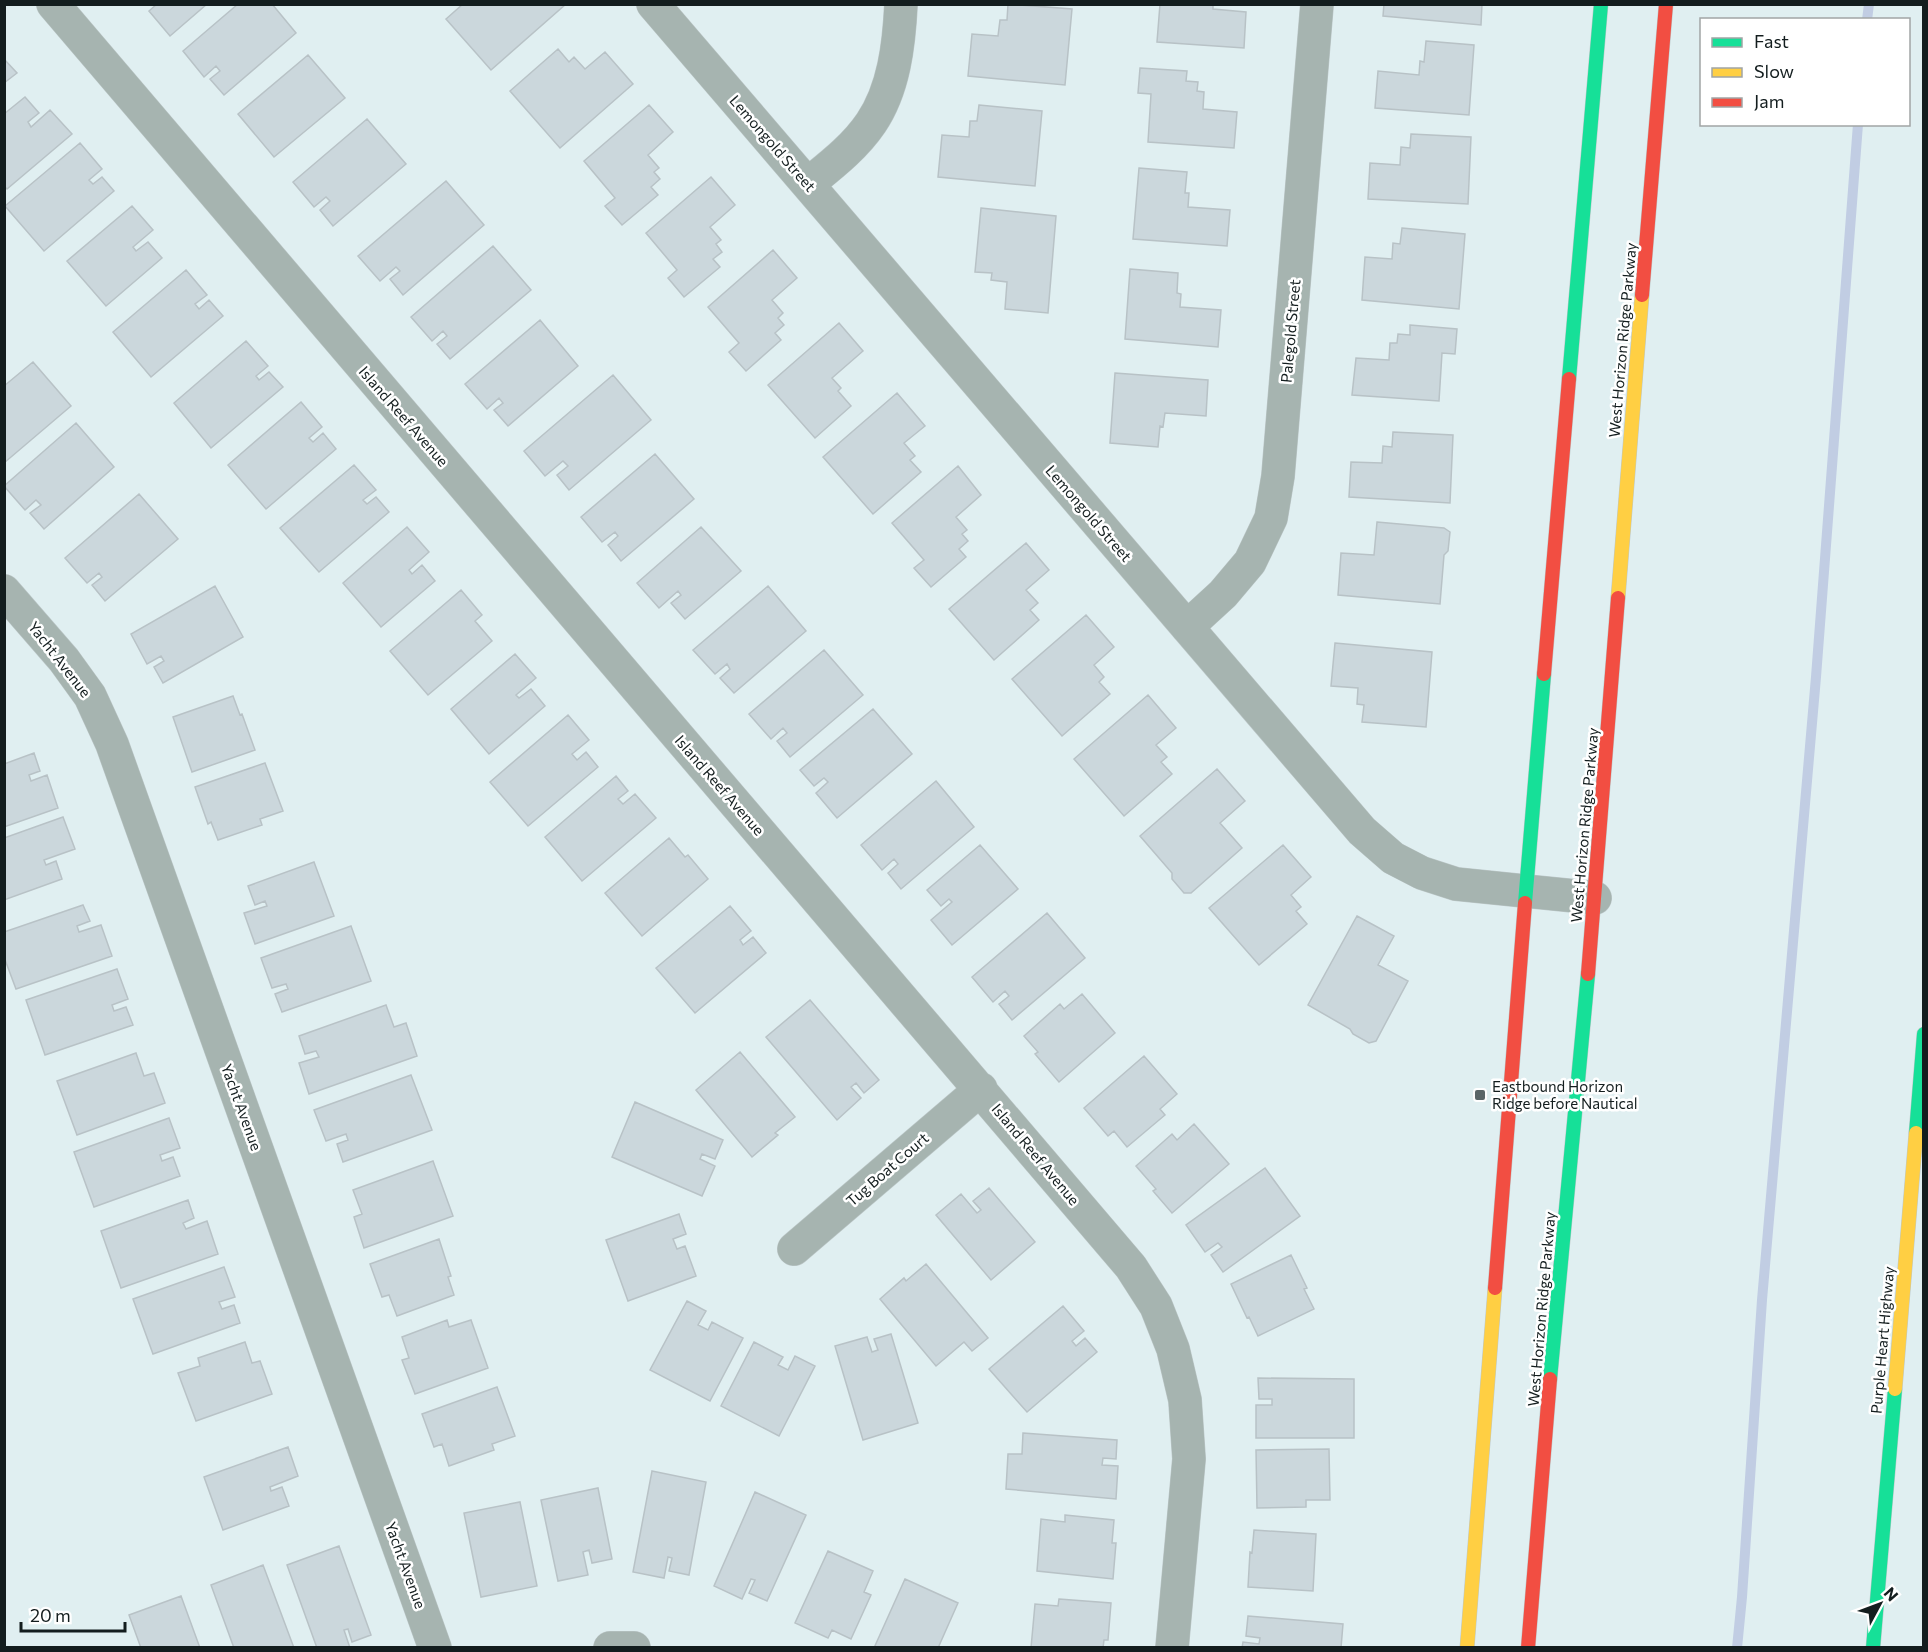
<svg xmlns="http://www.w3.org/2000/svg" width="1928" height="1652" viewBox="0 0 1928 1652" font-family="Commissioner,sans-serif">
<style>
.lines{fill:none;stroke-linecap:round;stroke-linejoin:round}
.stream{stroke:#c1cde3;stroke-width:10}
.building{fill:#cbd7dc;stroke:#b8c2c6;stroke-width:1.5}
.street-casing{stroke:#bdc8c9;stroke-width:34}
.fast-casing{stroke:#bdc8c9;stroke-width:15}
.slow-casing{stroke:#bdc8c9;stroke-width:15}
.jam-casing{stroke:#bdc8c9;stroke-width:15}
.street{stroke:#a6b4b0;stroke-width:33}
.fast{stroke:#16e098;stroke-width:14}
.slow{stroke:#ffcf43;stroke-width:14}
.jam{stroke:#f24e42;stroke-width:14}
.poi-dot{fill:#5b6668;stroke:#fff;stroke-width:2}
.labels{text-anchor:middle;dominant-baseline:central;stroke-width:5;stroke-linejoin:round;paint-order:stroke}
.street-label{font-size:15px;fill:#131d1e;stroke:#fff}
.poi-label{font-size:15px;fill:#131d1e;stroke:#fff;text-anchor:start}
</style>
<rect width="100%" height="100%" fill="#e0eff1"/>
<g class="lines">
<path class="stream" d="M1867,20l2,-16
M1737,1648l5,-51 20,-297 54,-623 42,-553"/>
</g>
<path class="building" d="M157,4h50l-37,32 -21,-25z
M238,4h34l24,29 -72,62 -14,-16 10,-8 -4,-5 -12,11 -21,-26z
M463,4h103l-75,66 -45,-51z
M1008,4l64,5 -7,76 -97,-9 4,-42 26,2 2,-16h7z
M1160,4h53v5l33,3 -2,36 -87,-6z
M1384,4h98l-1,21 -98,-9z
M1426,41l48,4 -5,70 -94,-7 3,-37 41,4 1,-14 4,1z
M558,49l11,13 5,-5 11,12 20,-17 28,32 -73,64 -50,-57z
M308,55l37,43 -71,59 -36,-43z
M4,59l13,14 -13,10z
M1140,68l47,3 -1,10 12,1 -1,9 7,1 -1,17 34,3 -3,36 -86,-6 3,-48 -13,-1z
M25,97l14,16 -11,9 3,5 19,-17 22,24 -65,55 -3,-3v-72z
M649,105l24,27 -25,23 11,13 -5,4 6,7 -9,8 7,8 -36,30 -17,-19 10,-8 -31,-37z
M979,105l63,6 -7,75 -97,-9 4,-42 27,2 1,-16h7z
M367,119l39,45 -73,62 -13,-16 10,-9 -4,-4 -12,10 -21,-25z
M1411,134l60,3 -3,67 -100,-5 2,-36 30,2 1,-18 9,1z
M80,143l22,26 -13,11 4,4 9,-7 12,14 -70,60 -39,-45z
M1139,168l48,4 -2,21h4l-1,14 42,3 -3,36 -94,-7z
M711,177l24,28 -25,22 11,13 -5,4 6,8 -9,7 7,8 -36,30 -16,-19 9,-8 -31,-37z
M446,181l38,44 -81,70 -13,-16 10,-8 -4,-4 -16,14 -22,-25z
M132,206l21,24 -20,17 3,4 12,-9 14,16 -56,48 -39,-45z
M981,208l75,8 -8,97 -43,-4 2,-27 -16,-2 1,-7 -17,-1z
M1402,228l63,6 -6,75 -97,-9 3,-43 27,2 1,-16 7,1z
M493,246l38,44 -81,69 -13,-15 10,-8 -4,-5 -11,10 -21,-24z
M773,250l24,28 -25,22 11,13 -5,5 6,7 -9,8 6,7 -35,31 -17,-19 10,-9 -31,-36z
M1130,269l48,4 -1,20 4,1 -1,13 41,3 -3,37 -93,-8z
M186,270l21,25 -12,9 4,5 10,-9 14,16 -72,61 -38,-45z
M540,320l38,46 -70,60 -14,-16 9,-7 -4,-5 -12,11 -22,-25z
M839,323l24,28 -31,27 9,10 -3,3 13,15 -36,32 -47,-53z
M1410,325l47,4 -2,25 -13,-1 -3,48 -87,-6 4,-37 33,2 1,-17h7l1,-9 12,1z
M246,341l22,25 -12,10 3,4 10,-8 14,15 -72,61 -37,-45z
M33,362l38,44 -67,57v-77z
M1115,373l93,7 -2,36 -41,-3 -2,14 -3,-1 -2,21 -48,-4z
M613,375l38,45 -82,70 -12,-15 11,-9 -5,-5 -18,15 -21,-25z
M897,393l28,33 -21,17 11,13 -5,4 11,12 -48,42 -50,-57z
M301,402l21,25 -13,11 4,4 10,-9 13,16 -70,60 -38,-44z
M76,423l38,44 -70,62 -14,-16 11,-8 -5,-5 -11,10 -21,-24z
M1393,432l60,3 -3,68 -101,-6 2,-35 31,1 1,-17 9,1z
M655,454l39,45 -73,62 -13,-16 10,-9 -3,-4 -13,10 -21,-25z
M354,465l22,25 -13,10 4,4 9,-7 13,15 -70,60 -39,-44z
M958,466l23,29 -25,22 11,13 -5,4 6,7 -9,8 7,8 -35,30 -17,-19 10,-8 -32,-37z
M139,494l39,45 -73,62 -13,-16 10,-8 -3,-4 -12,10 -22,-25z
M1377,522l67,6 6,4 -2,19 -4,4 -4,49 -102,-9 3,-42 33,2z
M407,527l22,25 -20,18 3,4 10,-9 13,16 -54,46 -38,-44z
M701,527l40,44 -56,48 -14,-16 10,-8 -3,-4 -19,17 -22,-25z
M1026,543l23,27 -23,20 12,13 -8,7 9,10 -45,40 -45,-51z
M215,586l28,51 -80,46 -9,-16 10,-6 -3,-5 -14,8 -16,-30z
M768,586l38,45 -72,62 -14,-15 10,-9 -3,-5 -12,10 -22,-24z
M461,590l21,25 -7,6 17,20 -64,54 -38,-44z
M1086,615l28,32 -20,18 10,12 -5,5 11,12 -48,42 -50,-57z
M1335,643l97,9 -6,75 -64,-5 2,-17 -7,-1 1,-16 -27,-2z
M824,650l39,45 -73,62 -13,-16 10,-8 -4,-5 -12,11 -22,-25z
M515,654l21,24 -20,17 3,3 12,-9 14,17 -56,48 -38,-45z
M1148,695l28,33 -20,17 11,12 -6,5 11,12 -48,42 -50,-57z
M233,696l7,19 2,-1 13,36 -63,22 -19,-55z
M873,709l39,45 -75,64 -21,-25 12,-11 -4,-4 -10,8 -14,-16z
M568,715l21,25 -17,14 5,6 9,-8 12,15 -70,59 -38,-44z
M34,753l6,18 -11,4 2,6 16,-6 11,33 -54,19v-63z
M265,763l18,48 -23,8 2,6 -44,15 -7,-18 -3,2 -13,-37z
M1217,769l28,32 -25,22 22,25 -51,45h-7l-12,-14v-6l-32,-37z
M616,776l12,15 -10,8 5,5 12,-10 21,24 -74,63 -37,-44z
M936,781l38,46 -73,62 -13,-16 10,-9 -4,-5 -12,11 -21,-25z
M63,817l12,32 -31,11 2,5 10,-4 6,18 -58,21v-62z
M669,838l16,19 3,-2 20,24 -66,57 -37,-43z
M980,845l38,44 -66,56 -21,-25 21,-18 -3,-3 -8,7 -14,-16z
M1283,845l28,32 -20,18 10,12 -5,4 11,13 -48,41 -50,-57z
M314,862l20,54 -79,28 -11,-31 23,-7 -2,-5 -10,4 -7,-19z
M83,905l7,16 -13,5 2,6 22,-7 11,31 -96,33 -12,-32v-25z
M730,906l21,25 -11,9 3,5 10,-8 13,16 -71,60 -39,-45z
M1047,913l38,45 -73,62 -13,-16 10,-8 -4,-5 -12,11 -21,-25z
M1357,916l37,20 -16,29 30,16 -32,60 -7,2 -16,-9 -3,-5 -42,-24z
M351,926l20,55 -89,31 -7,-18 13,-5 -2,-5 -14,4 -11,-30z
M117,969l11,30 -16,6 2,6 12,-4 7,18 -88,30 -19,-55z
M1082,994l33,39 -56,49 -24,-28 3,-2 -14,-16 36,-32 4,5z
M810,1000l69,80 -15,13 -8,-10 -5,4 10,11 -24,22 -71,-83z
M386,1005l8,22 12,-4 11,33 -108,38 -10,-31 20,-6 -3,-6 -11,3 -6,-18z
M740,1052l55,65 -20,16 3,2 -26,22 -56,-67z
M136,1053l8,23 10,-3 11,30 -88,32 -20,-54z
M1144,1056l33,38 -17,15 5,6 -38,32 -13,-16 -6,5 -24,-28z
M411,1075l21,55 -89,32 -6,-18 11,-4 -2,-6 -20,7 -12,-31z
M635,1102l88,38 -8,19 -13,-5 -2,5 15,7 -13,30 -90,-39z
M169,1118l11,30 -20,7 2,6 11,-4 7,19 -86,31 -20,-55z
M1194,1124l35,40 -57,49 -19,-22 3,-2 -20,-23 36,-32 5,6z
M433,1161l20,55 -89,32 -10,-31 8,-3 -9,-24z
M1265,1168l35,48 -77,56 -12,-17 11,-8 -4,-4 -13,9 -19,-27z
M989,1188l46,54 -44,38 -55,-65 25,-21 16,19 4,-3 -8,-9z
M188,1200l6,18 -11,5 3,6 21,-8 11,33 -97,34 -20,-57z
M679,1214l7,20 -13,5 4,10 8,-3 11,30 -68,25 -22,-61z
M439,1239l12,37 -3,1 6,18 -57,21 -8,-21 -7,2 -12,-33z
M1291,1255l16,33 -3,1 10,20 -56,27 -9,-19 -2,1 -16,-34z
M926,1264l62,74 -16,13 -8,-9 -28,24 -56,-67 24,-21 2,3z
M224,1267l11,30 -16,5 3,7 12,-4 6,18 -87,31 -20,-55z
M687,1301l19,10 -8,14 10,5 4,-8 31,16 -33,63 -60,-31z
M1063,1306l21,25 -12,10 4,5 9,-8 12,14 -70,60 -38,-43z
M447,1320l2,7 22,-7 17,48 -73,26 -13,-34 7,-2 -7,-21z
M891,1334l27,89 -55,17 -28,-94 32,-9 5,15 6,-2 -4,-11z
M245,1342l7,21 8,-2 12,33 -76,27 -18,-48 22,-7 -2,-8z
M754,1342l29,15 -5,8 10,5 7,-14 20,10 -36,70 -58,-30z
M1258,1378l96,1v59h-98v-33h16v-6h-13z
M497,1387l18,49 -23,8 2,6 -45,16 -7,-22 -8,3 -12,-33z
M1023,1433l94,7 -1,19 -13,-1 -1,7 16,1 -2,33 -110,-10 2,-35h14z
M288,1447l10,29 -28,11 1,4 11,-4 7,19 -66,24 -19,-53z
M1329,1449l1,51h-24v7l-49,1 -1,-58z
M652,1471l54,11 -17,93 -20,-4 3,-13 -4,-1 -4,21 -31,-6z
M598,1488l14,71 -20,4 -3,-13 -6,2 5,23 -30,6 -17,-81z
M755,1492l51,23 -39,86 -18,-8 6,-13 -4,-1 -9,20 -28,-13z
M520,1502l17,84 -56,11 -17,-84z
M1065,1515l49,5 -2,23h4l-3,36 -76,-8 4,-52 24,3z
M1254,1530l62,4 -3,57 -65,-4 2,-35 2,1z
M339,1546l32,89 -19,7 -4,-13 -4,1 6,18h-33l-30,-83z
M828,1551l45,20 -9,21 7,3 -20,44 -19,-9 -4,8 -33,-15z
M263,1565l31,83h-60l-23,-63z
M905,1579l53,24 -20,45h-64z
M181,1596l19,52h-59l-12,-33z
M1059,1599l52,4 -3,37h-4l-1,8h-72l4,-44 23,2z
M1248,1616l95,8 -2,24h-99l1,-6 16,2 1,-6 -14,-2z"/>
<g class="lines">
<defs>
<path id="street" d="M53,4l1078,1263 25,39 17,43 12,51 4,59 -17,189
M653,4l709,827 31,27 29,15 34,11 139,14
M808,184c22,-18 46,-36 63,-61 23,-34 28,-78 30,-119
M4,591l60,69 26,36 22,48 323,904
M1187,627l36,-33 27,-32 21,-44 7,-42 39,-472
M794,1249l187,-160
M610,1648h24"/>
<path id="fast" d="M1569,379l32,-375
M1525,903l19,-229
M1916,1133l8,-99
M1550,1379l38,-405
M1873,1648l22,-259"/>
<path id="slow" d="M1618,598l24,-303
M1895,1389l21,-256
M1467,1648l28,-360"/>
<path id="jam" d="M1642,295l24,-291
M1544,674l25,-295
M1588,974l30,-376
M1495,1288l30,-385
M1528,1648l22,-269"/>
</defs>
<use href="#street" class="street-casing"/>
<use href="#fast" class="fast-casing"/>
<use href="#slow" class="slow-casing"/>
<use href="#jam" class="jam-casing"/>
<use href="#street" class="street"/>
<use href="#fast" class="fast"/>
<use href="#slow" class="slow"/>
<use href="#jam" class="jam"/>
</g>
<rect class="poi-dot" x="1474" y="1089" width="12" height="12" rx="3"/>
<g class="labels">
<g class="street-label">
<text transform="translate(773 143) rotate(49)">Lemongold Street</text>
<text transform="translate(1290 331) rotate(-85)">Palegold Street</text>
<text transform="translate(1622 340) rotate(-85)">West Horizon Ridge Parkway</text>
<text transform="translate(404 416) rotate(49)">Island Reef Avenue</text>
<text transform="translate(1089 513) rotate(49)">Lemongold Street</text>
<text transform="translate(60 659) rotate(52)">Yacht Avenue</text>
<text transform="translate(720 785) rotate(49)">Island Reef Avenue</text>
<text transform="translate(1584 825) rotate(-85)">West Horizon Ridge Parkway</text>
<text transform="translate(242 1107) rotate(70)">Yacht Avenue</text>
<text transform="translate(1036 1154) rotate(50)">Island Reef Avenue</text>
<text transform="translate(887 1169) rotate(-41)">Tug Boat Court</text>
<text transform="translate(1541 1309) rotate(-85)">West Horizon Ridge Parkway</text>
<text transform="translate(1882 1340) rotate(-85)">Purple Heart Highway</text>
<text transform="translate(406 1565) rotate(70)">Yacht Avenue</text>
</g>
<g class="poi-label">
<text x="1492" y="1086">Eastbound Horizon<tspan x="1492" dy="17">Ridge before Nautical</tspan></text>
</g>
</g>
<rect width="1928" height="1652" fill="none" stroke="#131d1e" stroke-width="12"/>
<rect x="1700" y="18" width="210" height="108" fill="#ffffff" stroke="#a1a5a5" stroke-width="1.5"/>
<rect x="1712" y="38" width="30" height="9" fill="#16e098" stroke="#a1a5a5" stroke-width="1.5"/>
<text x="1754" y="48" font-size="18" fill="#131d1e">Fast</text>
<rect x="1712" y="68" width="30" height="9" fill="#ffcf43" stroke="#a1a5a5" stroke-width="1.5"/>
<text x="1754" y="78" font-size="18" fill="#131d1e">Slow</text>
<rect x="1712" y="98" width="30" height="9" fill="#f24e42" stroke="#a1a5a5" stroke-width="1.5"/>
<text x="1754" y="108" font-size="18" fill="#131d1e">Jam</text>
<g transform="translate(1880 1604) rotate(49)" stroke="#ffffff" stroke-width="4.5" paint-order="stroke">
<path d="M0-4.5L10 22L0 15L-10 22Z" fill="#131d1e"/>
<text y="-9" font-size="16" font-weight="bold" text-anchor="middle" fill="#131d1e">N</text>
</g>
<path d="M21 1622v9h104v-9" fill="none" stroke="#131d1e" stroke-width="3"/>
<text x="30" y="1622" font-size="18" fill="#131d1e" stroke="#ffffff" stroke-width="4.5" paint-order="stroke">20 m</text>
</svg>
